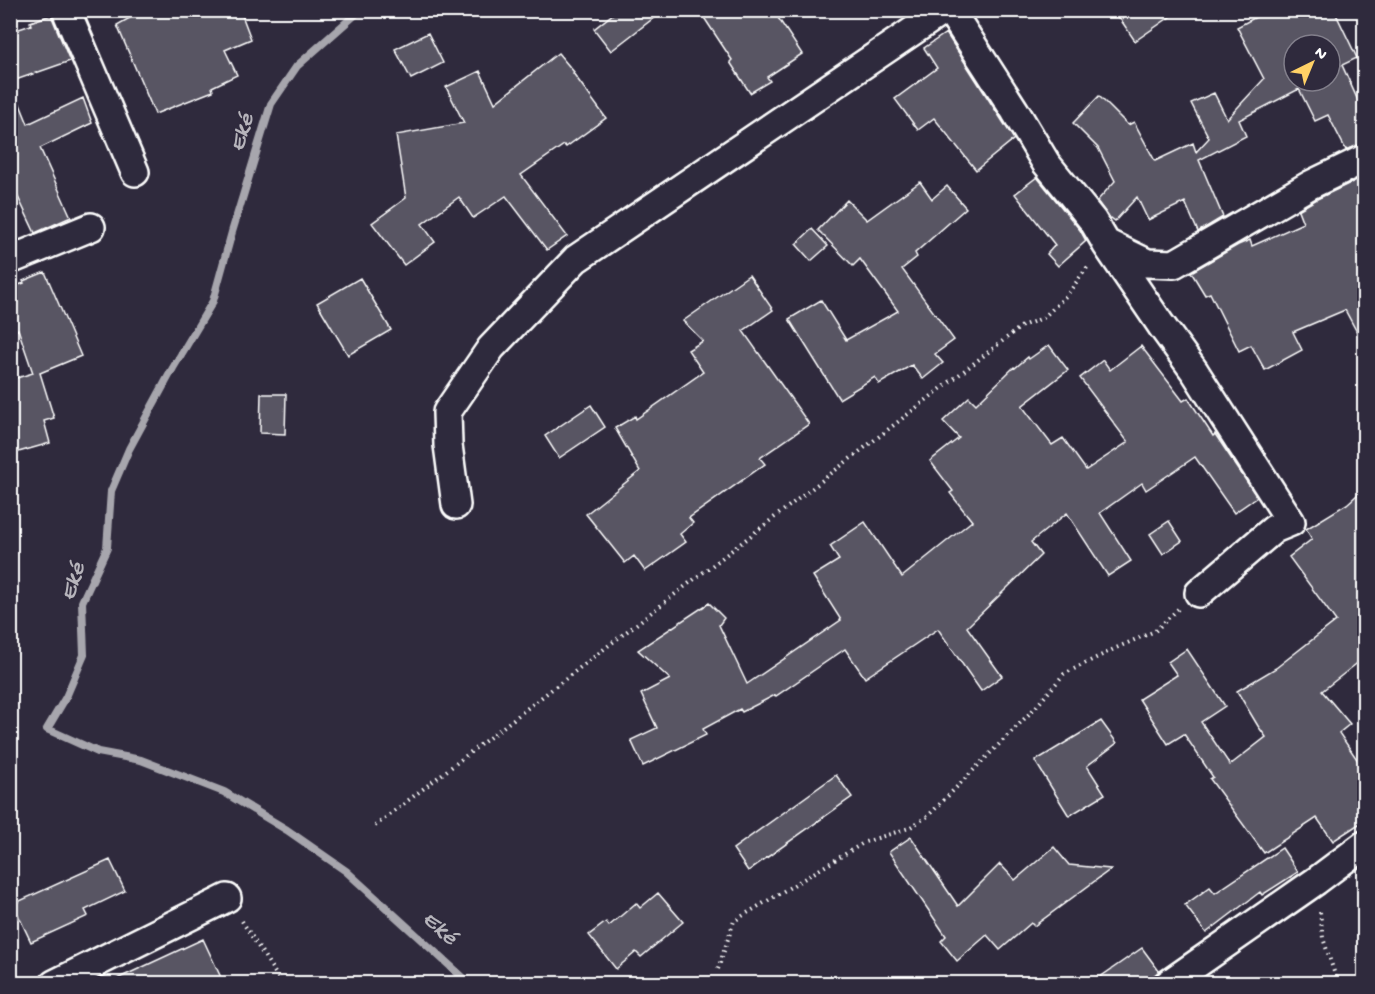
<svg xmlns="http://www.w3.org/2000/svg" width="1375" height="994" viewBox="0 0 1375 994" font-family="'Gochi Hand',sans-serif">
<style>
.lines{fill:none;stroke-linecap:round;stroke-linejoin:round}
.stream{stroke:#a7a6ad;stroke-width:8}
.building{fill:#595564;stroke:#fff;stroke-width:1.5;fill-rule:evenodd}
.minor-casing{stroke:#fff;stroke-width:32}
.path{stroke:#fff;stroke-width:4;stroke-dasharray:1.5 4.5;stroke-linecap:butt}
.minor{stroke:#2f2a3d;stroke-width:27}
.labels{text-anchor:middle;dominant-baseline:central;stroke-width:4.5;stroke-linejoin:round;paint-order:stroke}
.water-label{font-size:24px;font-style:italic;fill:#b6b4bb;stroke:#2f2a3d}
</style>
<rect width="100%" height="100%" fill="#2f2a3d"/>
<filter id="ink" filterUnits="userSpaceOnUse"><feTurbulence type="fractalNoise" baseFrequency=".0167" numOctaves="2"/><feDisplacementMap in="SourceGraphic" scale="12" xChannelSelector="R" yChannelSelector="G"/><feConvolveMatrix kernelMatrix="1 2 1 2 8 2 1 2 1" color-interpolation-filters="sRGB"/></filter>
<g filter="url(#ink)">
<g class="lines">
<path class="stream" d="M363,10l-6,3 -60,53 -26,38 -39,128 -19,69 -40,67 -44,81 -18,42 -4,57 -25,54 2,53 -18,42 -19,32 51,23 43,8 83,32 63,38 59,41 124,113"/>
</g>
<path class="building" d="M144,10h96l11,29 -26,11 12,25 -25,12 1,4 -58,23 -38,-89z
M618,10h46l-53,41 -17,-22z
M699,10h74l29,44 -35,23 3,4 -20,12 -20,-31 2,-2z
M1114,10h66l-45,31z
M1269,10h65l23,48 -15,7 23,51v27l-19,7 -18,-35 -13,6 -16,-32 -60,31 7,16 -47,24 24,57 -25,15 -13,-30 -37,18 -11,-23 -22,24 -4,-3 -1,1 -13,-18 18,-20 -17,-33 -25,-25 26,-27 29,29 6,-3 21,39 38,-18 3,9 13,-14 -18,-35 23,-10 13,26 37,-40 -27,-52zM1294,45h36v36h-36z
M51,15l19,46 -60,21v-50l21,-7 -1,-3z
M428,33l15,30 -32,16 -16,-30z
M946,33l68,106 -38,31 -42,-52 -16,12 -23,-31 42,-31 -13,-20z
M558,53l16,19 -1,1 33,45 -40,29 -2,-2 -43,30 46,61 -20,14 -41,-54 -33,22 -14,-21 -37,27 13,18 -31,23 -32,-42 34,-25 -10,-63 68,-12 -18,-36 34,-16 15,32z
M11,82l17,42 55,-26 9,25 -52,25 31,69 -36,16 -25,-53z
M1365,176v171l-20,-37 -52,22 9,18 -37,20 -14,-25 -12,6 -29,-58 -5,2 -14,-23 47,-27 12,-5 2,6 51,-23 -5,-13 19,-11z
M1037,177l43,53 6,11 -28,25 -11,-12 8,-9 -40,-51z
M920,182l12,17 15,-13 19,22 -51,45 2,4 -15,12 52,71 -19,14 8,9 -20,16 -11,-14 -33,19 -4,-7 -36,22 -50,-80 32,-19 25,40 52,-29 -38,-52 -7,7 -35,-36 29,-30 20,20z
M812,229l16,17 -17,15 -15,-17z
M45,272l36,84 -41,17 14,45 -10,3 6,22 -35,10 -5,-16v-57l23,-7 -15,-44 -2,1 -6,-16v-26l14,-5 -1,-2z
M749,275l24,35 -30,21 66,93 -49,34 5,6 -76,54 4,5 -13,11 6,8 -41,29 -11,-15 -9,7 -39,-49 54,-43 -25,-43 20,-12 1,3 67,-47 -15,-22 15,-9 -20,-20z
M360,278l31,52 -43,25 -31,-52z
M1049,345l19,25 -46,36 30,39 11,-7 23,32 42,-28 -48,-64 23,-18 7,10 31,-24 42,55 5,-3 25,38 2,-2 42,63 -23,16 -39,-56 -49,33 -4,-7 -42,30 31,48 -23,15 -41,-63 -36,29 10,13 -74,72 35,49 -21,15 -43,-62 -73,49 -20,-29 -69,47 -1,-1 -33,17 -2,-3 -37,20 3,6 -63,31 -12,-26 26,-12 -16,-34 29,-15 -32,-29 71,-47 15,15 -5,7 28,59 94,-64 -28,-44 26,-16 -9,-14 35,-24 37,55 70,-56 -22,-28 3,-2 -23,-30 29,-23 -16,-17 26,-24 7,7 38,-37 1,1 13,-11 1,2z
M261,394h25l-1,40 -25,-1z
M591,405l14,22 -46,31 -14,-22z
M1365,488v169l-43,34 28,33 -11,9 26,38v49l-32,21 -16,-23 -53,35 -54,-74 3,-2 -29,-43 -16,10 -29,-45 38,-24 -9,-13 19,-13 38,57 -24,16 29,43 36,-28 -8,-11 -21,-35 39,-23 60,-47 -47,-64 23,-18 -6,-10 41,-25z
M1169,521l13,20 -19,13 -13,-20z
M1101,721l16,22 -30,23 18,28 -36,22 -34,-55z
M836,775l16,22 -104,74 -15,-22z
M911,837l47,69 42,-42 15,16 39,-33 15,18 42,4 -77,57 -3,-3 -31,27 -13,-15 -30,26 -16,-20 5,-5 -57,-84z
M1282,848l16,24 -36,23 -2,-3 -54,41 -21,-28 25,-18 5,6z
M110,860l15,31 -40,19 3,6 -57,26 -18,-38z
M658,893l25,29 -42,35 -5,-5 -20,17 -27,-34 17,-13 3,4 27,-23 4,5z
M203,939l21,45h-118z
M1142,948l17,23 -15,13h-54z"/>
<g class="lines">
<defs>
<path id="minor" d="M66,10l69,162
M950,10l65,101 31,52 47,58 13,22 41,20 27,1 136,-79 54,-26
M1106,244l55,81 34,47 96,150 -17,7 -75,64
M10,260l81,-33
M456,505l-8,-60 -1,-33 44,-64 85,-89 368,-249
M54,984l173,-86
M1168,984l148,-103 48,-36"/>
</defs>
<use href="#minor" class="minor-casing"/>
<path class="path" d="M375,826l647,-500 21,-8 24,-23 22,-30
M1320,912l3,26 15,46
M242,921l40,63
M718,969l16,-48 131,-79 44,-14 19,-12 107,-108 29,-34 52,-26 39,-17 23,-22"/>
<use href="#minor" class="minor"/>
</g>
</g>
<g class="labels">
<g class="water-label">
<text transform="translate(243 133) rotate(-73)">Eké</text>
<text transform="translate(74 582) rotate(-72)">Eké</text>
<text transform="translate(439 929) rotate(42)">Eké</text>
</g>
</g>
<rect width="1375" height="994" fill="none" stroke="#2f2a3d" stroke-width="36"/>
<rect x="18" y="18" width="1339" height="958" fill="none" stroke="#fff" stroke-width="2" filter="url(#ink)"/>
<g transform="translate(1312 63) rotate(43)"><circle r="28" fill="#2f2a3d" stroke="#827f8b" stroke-width="1.5"/>
<path d="M0-4.5L10 22L0 15L-10 22Z" fill="#ffd166"/>
<text y="-9" font-size="16" font-weight="bold" text-anchor="middle" fill="#ffffff">N</text>
</g>
</svg>
